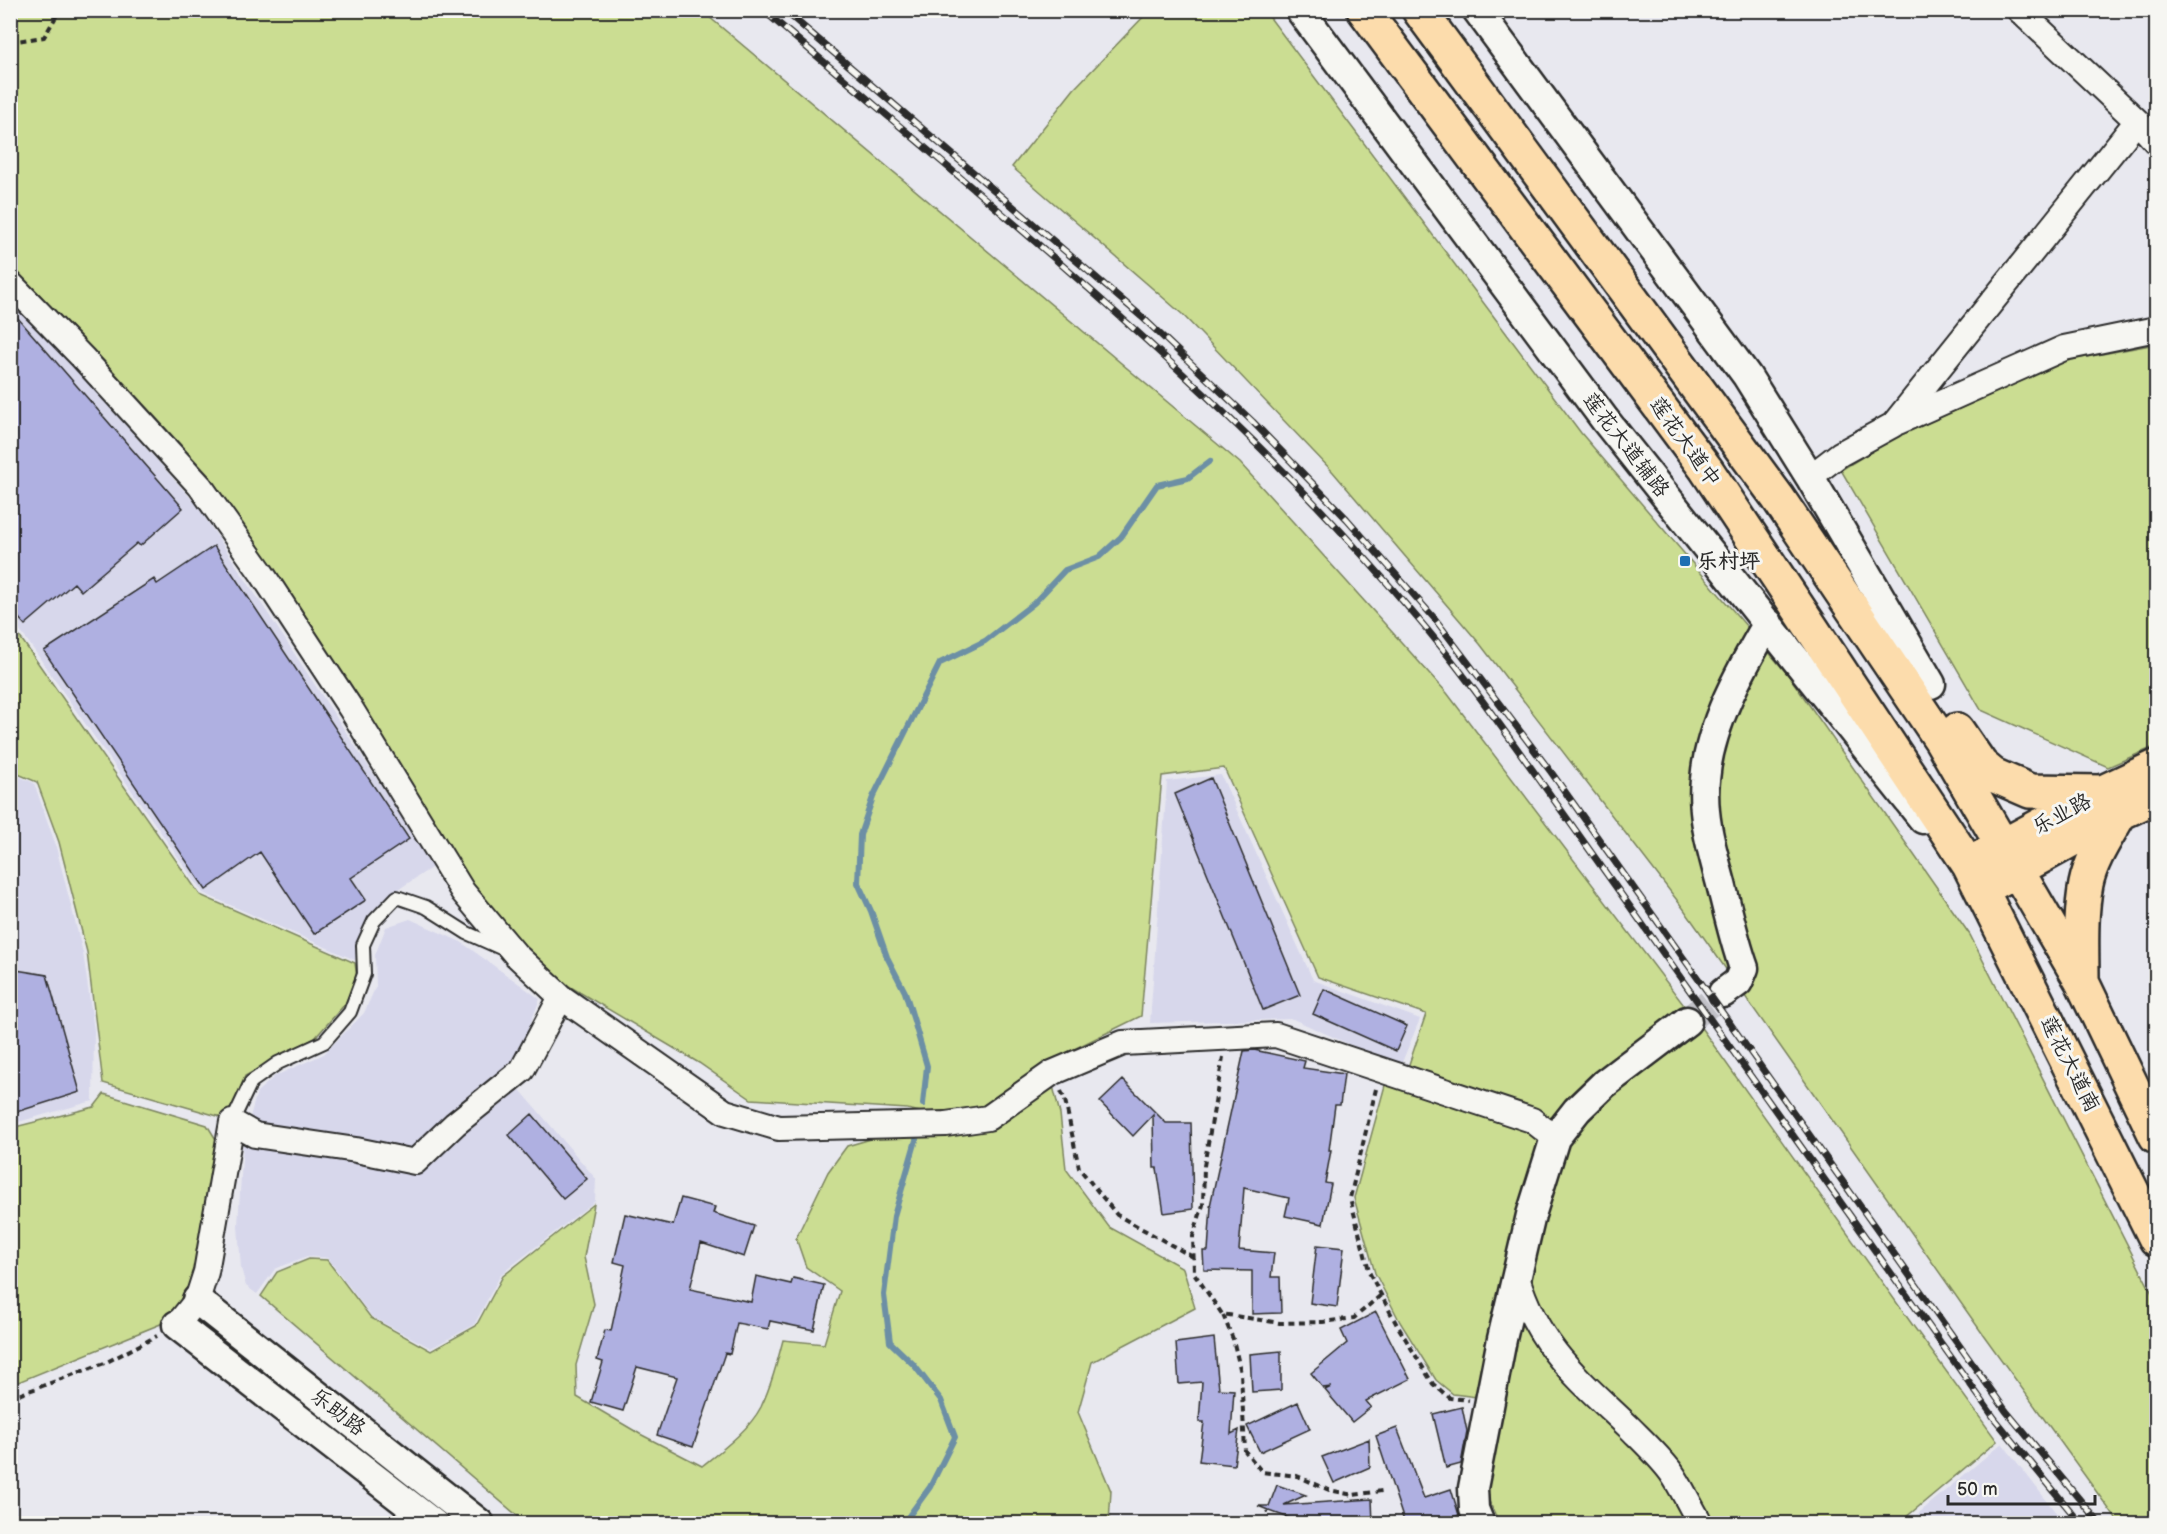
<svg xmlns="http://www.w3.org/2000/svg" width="2167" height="1534" viewBox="0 0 2167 1534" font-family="'Balsamiq Sans','LXGW WenKai TC',sans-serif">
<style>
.built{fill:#d7d7eb}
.green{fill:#cbdd92;stroke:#7b845e;stroke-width:1.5}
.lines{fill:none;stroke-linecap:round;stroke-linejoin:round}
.stream{stroke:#6c8fa5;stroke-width:6}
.building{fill:#afb0e1;stroke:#2b2b2b;stroke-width:1.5}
.tertiary-tunnel{stroke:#c2c2c8;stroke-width:28;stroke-dasharray:28 14;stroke-linecap:butt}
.service-casing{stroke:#2b2b2b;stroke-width:16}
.minor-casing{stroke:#2b2b2b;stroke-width:28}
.tertiary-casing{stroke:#2b2b2b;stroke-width:33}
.primary-casing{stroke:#2b2b2b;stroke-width:38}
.path{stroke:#2b2b2b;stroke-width:4;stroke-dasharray:6 4.5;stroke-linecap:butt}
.service{stroke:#f6f6f2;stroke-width:12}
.minor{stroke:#f6f6f2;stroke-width:24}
.tertiary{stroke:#f6f6f2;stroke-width:28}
.primary{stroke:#fcdcac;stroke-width:33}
.rail-casing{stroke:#2b2b2b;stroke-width:7}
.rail{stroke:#f6f6f2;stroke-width:4.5;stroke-dasharray:14;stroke-linecap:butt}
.poi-dot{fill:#1f6fb2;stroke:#f6f6f2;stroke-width:2}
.labels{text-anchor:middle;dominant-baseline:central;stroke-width:6;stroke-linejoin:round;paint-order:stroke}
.street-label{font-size:21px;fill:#2b2b2b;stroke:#f6f6f2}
.poi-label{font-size:21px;font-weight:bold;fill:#2b2b2b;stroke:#f6f6f2;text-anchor:start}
</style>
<rect width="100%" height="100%" fill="#e8e8ef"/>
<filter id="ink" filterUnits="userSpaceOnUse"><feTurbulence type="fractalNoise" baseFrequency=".0167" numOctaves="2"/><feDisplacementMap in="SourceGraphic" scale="12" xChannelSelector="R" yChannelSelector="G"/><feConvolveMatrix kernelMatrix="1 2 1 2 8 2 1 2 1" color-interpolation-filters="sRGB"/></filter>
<g filter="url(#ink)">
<path class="built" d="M10,296l186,208 238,362 -38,25 -26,25 -12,26 -3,18 -152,-67 -176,-253 -16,-20z
M11,773l23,10 21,60 28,110 11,77 -1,71 -82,23z
M1221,775l92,205 107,39 -20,48 -107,-48 -143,4 17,-242z
M410,919l51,23 79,57 -25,63 -10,10 91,107 -1,22 -94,73 -27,51 -43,23 -59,-31 -44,-59 -21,-2 -32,13 -18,25 -11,-8 -5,-18 -3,-42 5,-84 14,-50 18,-16 49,-22 40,-41 12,-27 -1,-31 11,-28z
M2002,1443l62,80h-157z"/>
<path class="green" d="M11,11h691l538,452 207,230 255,336 212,298 83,114 -98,82h-397l-6,-7 -15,-32 20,-84 -48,-6 -17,-14 -36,-58 -25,-49 -21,-75 33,-120 15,7 24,-71 -108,-37 -94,-209 -62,8 -21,240 -77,38 -84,56 -40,6 -33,-7 -156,-10 -52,-36 -130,-77 -43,-38 -54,-63 -261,-407 -107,-117 -93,-96z
M1149,11h116l316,422 208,243 181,259 186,366v222h-37l-137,-190 -299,-425 -203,-264 -147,-172 -151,-158 -170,-147 62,-78z
M2156,344v402l-48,21 -127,-57 -140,-240 51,-31 173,-78z
M10,626l12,14 178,255 155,68 2,16 -12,25 -30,34 -70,38 -17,43 -125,-36 -16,-131 -28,-110 -22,-60 -26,-11z
M1053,1086l7,28 6,55 43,58 74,41 12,40 -103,54 -14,50 33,79 -2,32 -582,1 -266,-228 16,-24 32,-13 18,1 44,58 60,33 45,-25 27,-50 91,-72 -10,53 10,47 -18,61 1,32 63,37 62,32c20,-16 47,-36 59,-59 10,-21 16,-44 22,-67l41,4 16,-53 -34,-24 -10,-29 32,-66 19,-26z
M104,1094l103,31 15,24 -31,142 -28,32 -152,62v-257l83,-21z"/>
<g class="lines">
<path class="stream" d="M923,1104l4,-38 -13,-45 -9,-29 -18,-35 -16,-46 -13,-28 2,-48 13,-38 67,-134 45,-22 49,-38 31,-33 34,-13 22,-20 36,-52 31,-7 22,-17
M903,1524l27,-37 25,-50 -14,-37 -27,-35 -24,-23 -6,-47 10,-79 22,-76"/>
</g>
<path class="building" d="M10,309l173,199 -43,38 -3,-3 -56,48 -7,-8 -49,42 -15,-17z
M214,546l195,293 -58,39 15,22 -52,34 -54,-82 -54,38 -162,-239 110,-72 3,5z
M1211,778l89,217 -37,15 -88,-216z
M10,969l37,6 33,117 -70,22z
M1324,989l83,37 -11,25 -83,-37z
M1254,1050l51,11 -2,7 41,6 -4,31h-5l-6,45h2l-6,33 6,1 -8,40 -38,-8 4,-18 -45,-10 -5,62 35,3 -3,24h9l1,36 -29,1v-43l-48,-1 -1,-19h5l3,-45h-1l34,-155z
M1123,1080l43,43h25l2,86 -29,4 -7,-45h-3l-1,-53 -20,21 -33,-34z
M532,1114l55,65 -24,20 -54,-64z
M681,1198l34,9 -2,6 41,13 -10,31 -43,-14 -11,46 61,13 5,-26 35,8 2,-6 31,7 -10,45 -44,-9 -2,8 -31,-6 -7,31 -5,-1 -32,94 -36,-12 20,-58 -40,-10 -14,44 -32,-9 12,-40 -6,-2 8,-30 6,1 14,-66 -11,-3 11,-48 48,11z
M1317,1245l27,3 -7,59 -27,-4z
M1376,1312l34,67 -44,22 5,6 -19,15 -27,-32 6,-3 -8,1 -12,-15 36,-30 -6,-13z
M1214,1338l5,51 15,1 -3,44 8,-4 -5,35 -35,-4 5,-39h-5l3,-40 -23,2 -3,-41z
M1281,1351v39l-29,2 -2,-38z
M1298,1402l12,27 -50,23 -13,-26z
M1462,1407l5,24 -6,33 -15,4 -13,-54z
M1397,1428l27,70 27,-9 8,26 -25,9h-29l-29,-88z
M1369,1439l1,28 -36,16 -12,-26z
M1277,1485l29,10 -22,10 88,-6 1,25h-86l2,-6 -19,-7 -3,1 1,-2 -10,-4h11z"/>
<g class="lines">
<path class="tertiary-tunnel" d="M1687,1021l36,-28"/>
<defs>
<path id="service" d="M232,1122l19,-40 27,-19 46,-21 26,-30 14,-38 -1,-29 11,-24 23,-24 29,10 41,26 36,16"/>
<path id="minor" d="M2019,10l118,111 19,21
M10,283l73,75 117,128 61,86 90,137 112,183 53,63 45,42
M1898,422l166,-74 92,-19
M1810,477l30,-23 53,-29 244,-304
M1517,1277c21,71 62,102 113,151 14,14 29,28 41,44 10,14 18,32 27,47v5
M177,1325l20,-25 9,-28 26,-150 23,13 101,15 59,12 40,-38 67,-54 39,-73 164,115 54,16 167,-4 42,-6 64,-45 71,-30 153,-8 256,85 23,18"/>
<path id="tertiary" d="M1300,10l305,410 318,399
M1477,10l270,366 63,101 121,207
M1723,993l15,-11 6,-14c-10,-28 -16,-56 -23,-84 -9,-34 -20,-69 -16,-104 4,-54 36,-111 63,-157
M197,1300l283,224
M177,1325l257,199
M1480,1524l-6,-15 -1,-21 29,-149 29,-124 24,-77 22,-28 27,-26 83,-63"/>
<path id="primary" d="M1364,10l342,459 263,396 187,374
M1419,10l359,488 163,242 141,242 74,154
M1957,730l24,35 12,10 37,16 73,1
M1982,857l121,-65 53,-25
M1997,881l123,-68 36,-17
M2082,982c0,-32 -2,-66 4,-98 5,-25 22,-49 34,-71"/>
</defs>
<use href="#service" class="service-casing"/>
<use href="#minor" class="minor-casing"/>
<use href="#tertiary" class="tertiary-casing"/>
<use href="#primary" class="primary-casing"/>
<path class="path" d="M10,42l34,-5 16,-27
M1223,1057l-19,109 -1,39 -10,31 1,37 28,41 58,9 43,-1 31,-4 27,-23
M1376,1089l-26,109 20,76 27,51 36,59 17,14 19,2
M1061,1091l4,9 14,68 38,47 76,42
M1223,1315l10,24 8,34 4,78 17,21 35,4 32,14 24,5 29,-4
M10,1398l97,-36 50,-26"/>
<use href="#service" class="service"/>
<use href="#minor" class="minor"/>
<use href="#tertiary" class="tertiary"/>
<use href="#primary" class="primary"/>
<defs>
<path id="rail" d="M763,10c162,139 328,273 481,422 61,59 120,123 175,188 41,48 78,101 115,152l461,647 86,105
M784,10l358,307 111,105 94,97 88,100 116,153 455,639 94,113"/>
</defs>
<use href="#rail" class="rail-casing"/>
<use href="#rail" class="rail"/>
</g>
</g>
<rect class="poi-dot" x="1679" y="555" width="12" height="12" rx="3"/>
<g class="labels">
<g class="street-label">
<text transform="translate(1685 442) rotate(54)">莲花大道中</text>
<text transform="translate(1626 445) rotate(52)">莲花大道辅路</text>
<text transform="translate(2062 814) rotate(-28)">乐业路</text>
<text transform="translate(2070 1064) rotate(63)">莲花大道南</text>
<text transform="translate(338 1412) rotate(38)">乐助路</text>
</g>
<g class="poi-label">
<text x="1697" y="561">乐村坪</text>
</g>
</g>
<rect width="2167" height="1534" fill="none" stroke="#f6f6f2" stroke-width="36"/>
<rect x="18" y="18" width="2131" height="1498" fill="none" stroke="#2b2b2b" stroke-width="2" filter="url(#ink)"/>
<path d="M1948 1495v9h147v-9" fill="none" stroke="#2b2b2b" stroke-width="3"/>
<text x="1957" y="1495" font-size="18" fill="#2b2b2b" stroke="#f6f6f2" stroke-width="4.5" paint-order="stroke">50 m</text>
</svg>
